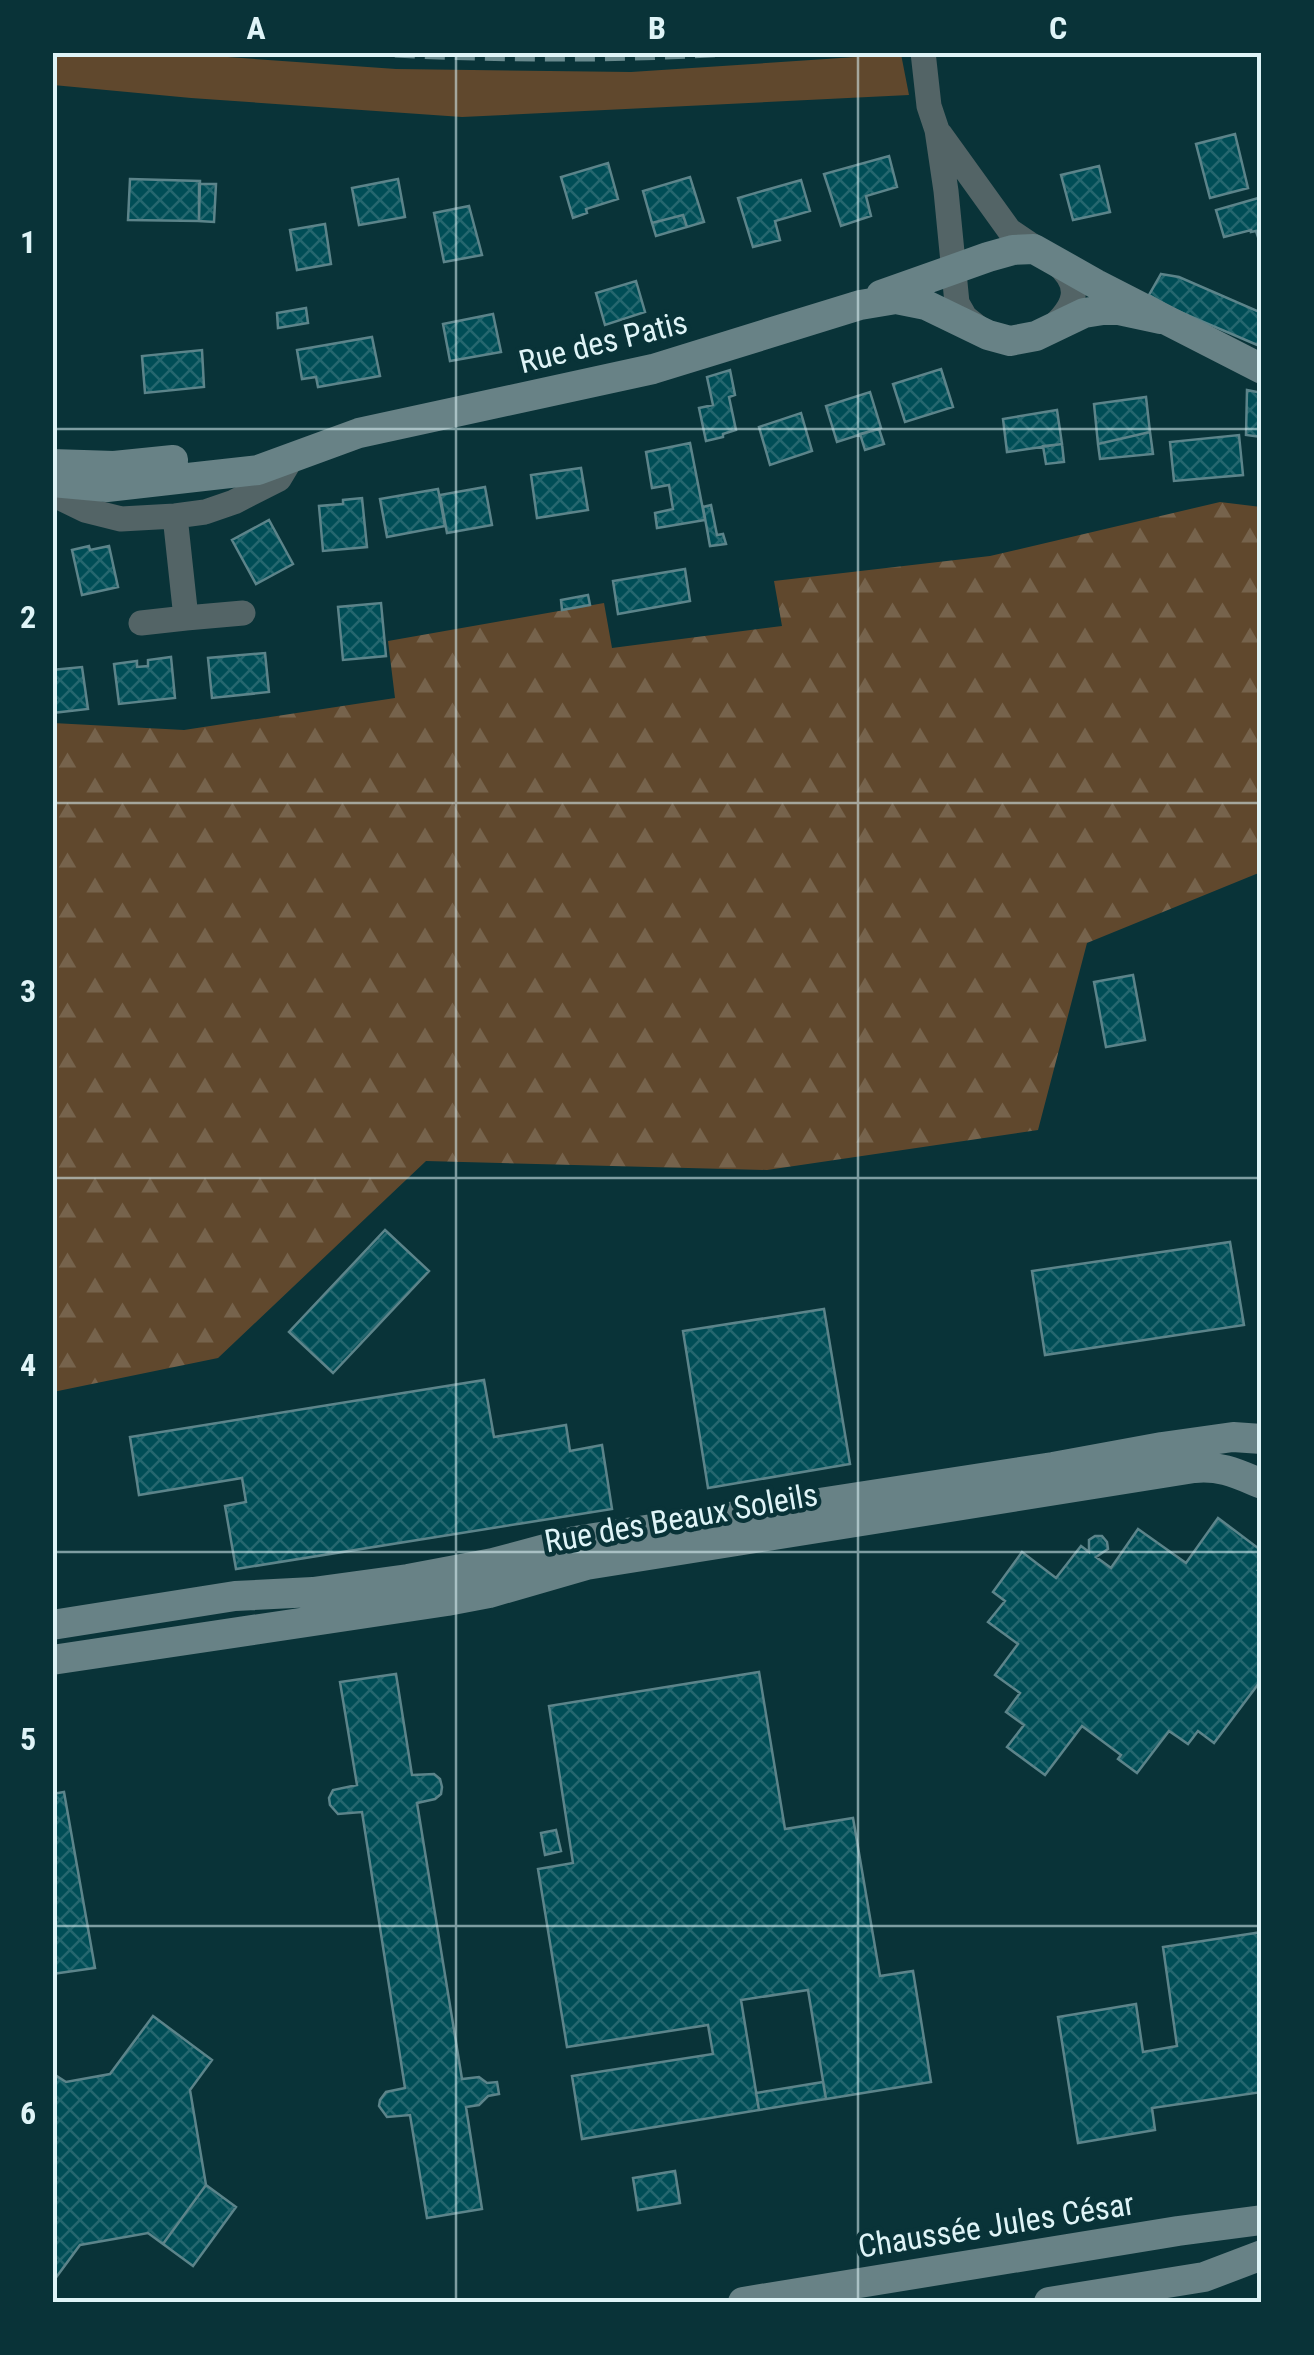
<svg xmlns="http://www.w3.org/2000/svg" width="1314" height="2355" viewBox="0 0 1314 2355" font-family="'Roboto Condensed',sans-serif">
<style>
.green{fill:#60482d}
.forest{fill:url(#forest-firs)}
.building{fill:url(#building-cross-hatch);stroke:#5c848a;stroke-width:2.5}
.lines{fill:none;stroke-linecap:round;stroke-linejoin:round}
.street{stroke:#536466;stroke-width:25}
.secondary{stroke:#688286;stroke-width:30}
.rail{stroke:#698a8e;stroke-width:8;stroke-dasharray:20 10;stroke-linecap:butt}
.grid{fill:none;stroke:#dff4f7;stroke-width:2.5;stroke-opacity:0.55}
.labels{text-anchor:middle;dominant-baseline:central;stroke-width:9;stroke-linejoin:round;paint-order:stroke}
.street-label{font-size:32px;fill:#dff4f7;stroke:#093338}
.neatline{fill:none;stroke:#dff4f7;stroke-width:4}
.grid-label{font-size:32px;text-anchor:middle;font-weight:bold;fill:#dff4f7}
</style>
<defs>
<pattern id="forest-firs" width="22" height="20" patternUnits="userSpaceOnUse" patternTransform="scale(2.5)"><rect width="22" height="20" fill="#60482d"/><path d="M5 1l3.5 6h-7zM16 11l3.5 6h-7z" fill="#76634c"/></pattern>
<pattern id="building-cross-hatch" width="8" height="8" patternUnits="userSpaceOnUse" patternTransform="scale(2.5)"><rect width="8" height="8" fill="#004d56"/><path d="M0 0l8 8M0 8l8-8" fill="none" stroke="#25676f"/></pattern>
</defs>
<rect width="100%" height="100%" fill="#093338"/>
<path class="green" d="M52,53h118l226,16 235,3 270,-18 8,41 -447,22 -271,-19 -138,-13z"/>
<path class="forest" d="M1220,502l41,5v365l-174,71 -49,187 -271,40 -341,-9 -208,197 -165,34v-669l131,7 211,-32 -7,-57 216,-38 8,45 170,-22 -8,-45 216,-25z"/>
<path class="building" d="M1235,134l13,54 -38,10 -14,-54z
M889,156l8,31 -31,9 5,20 -30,10 -17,-52z
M608,163l10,36 -32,10 1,4 -14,5 -12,-41z
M1099,166l11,46 -37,8 -12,-45z
M690,177l14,45 -17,5 -4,-12 -31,8 -9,-32z
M130,179l70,2 -1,40 -71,-1z
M398,179l7,38 -46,8 -7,-37z
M801,180l9,31 -35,10 5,19 -27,7 -15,-49z
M199,184h17l-2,38 -15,-1z
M1262,197v52l-6,-18 -5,1v-2l-27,7 -8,-27z
M469,206l13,49 -38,7 -10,-49z
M683,215l4,12 -31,9 -4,-13z
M325,224l6,40 -34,6 -7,-40z
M1161,274l18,3 83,36v34l-89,-38 -24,-14z
M636,281l9,31 -40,13 -9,-32z
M306,308l2,15 -30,5 -1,-15z
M493,314l8,38 -51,9 -7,-37z
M372,337l8,39 -62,11 -2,-10 -14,2 -5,-29z
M202,350l2,37 -59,6 -3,-37z
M941,369l12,38 -48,15 -12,-38z
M730,370l5,25 -6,2 7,33 -13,4v3l-17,4 -7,-33 14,-3 -6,-28z
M1247,390l15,3v44l-16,-2z
M870,392l11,36 -44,14 -11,-36z
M1146,397l4,35 -52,12 -4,-40z
M1057,410l5,34 -55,8 -4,-33z
M801,413l11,38 -42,14 -11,-38z
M879,429l5,15 -19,6 -5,-16z
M1150,432l3,22 -53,5 -2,-15z
M1239,435l4,40 -69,6 -4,-39z
M690,443l15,77 -48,8 -2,-15 18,-4 -4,-24 -17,3 -6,-36z
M1062,444l2,18 -18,2 -3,-18z
M581,468l7,42 -51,8 -6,-43z
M485,487l7,38 -45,8 -7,-38z
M438,489l7,37 -58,11 -7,-38z
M362,498l5,49 -44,4 -4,-45 24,-2v-4z
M711,505l6,30 6,-1 3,10 -16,2 -7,-39z
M269,520l24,44 -37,20 -24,-44z
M89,546l1,4 19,-4 9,41 -36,8 -10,-45z
M685,569l5,32 -72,13 -5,-33z
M588,595l2,10 -28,5 -1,-10z
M381,603l5,53 -43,4 -5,-53z
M265,653l4,39 -57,6 -4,-40z
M171,657l4,41 -56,6 -5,-40 23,-3v6l11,-1v-6z
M82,667l6,42 -36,4v-43z
M1133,975l12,65 -39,7 -12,-65z
M385,1230l44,41 -96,102 -44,-41z
M1230,1242l14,83 -199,30 -13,-84z
M824,1309l26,155 -142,24 -25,-157z
M484,1380l10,57 72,-12 4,26 32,-6 10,64 -376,60 -11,-63 21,-4 -4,-24 -103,17 -9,-58z
M1218,1518l44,33v14l-4,5 4,2v107l-48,64 -16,-12 -10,13 -19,-13 -32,42 -19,-14 3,-4 -39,-29 -37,49 -38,-28 17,-22 -18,-13 14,-19 -25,-18 23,-31 -30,-22 17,-21 -12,-9 29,-40 34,26 25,-32 8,6v-12l6,-4h7l5,6 1,7 -12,8 15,11 27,-39 48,34z
M759,1672l26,157 68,-11 27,158 33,-5 18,111 -105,17 -18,-109 -67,10 18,110 -177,29 -10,-63 141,-22 -5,-29 -141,22 -29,-178 35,-6 -24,-157z
M396,1674l16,101 22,-1 6,5 2,8 -1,7 -6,5 -18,4 45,276 17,-2 8,6 10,-1 2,12 -11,2 -9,9 -13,2 16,102 -55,9 -17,-103 -23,2 -8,-11 1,-6 6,-8 19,-4 -43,-276 -24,2 -8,-9 -1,-7 4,-8 24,-5 -17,-103z
M64,1792l31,176 -43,6v-180z
M556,1830l5,21 -16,4 -4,-22z
M1262,1932v160l-110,16 3,22 -77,13 -20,-126 78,-13 7,48 34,-6 -14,-99z
M153,2016l59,44 -22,30 16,95 -43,59 -15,-11 -68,12 -28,38v-210l14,9 44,-8z
M823,2082l3,17 -67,11 -3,-17z
M675,2171l5,32 -42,7 -5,-32z
M206,2185l30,22 -43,59 -30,-22z"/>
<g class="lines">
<path class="street" d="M923,52l6,54 8,24 9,61 11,112 8,14 15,12
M940,134l69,96 34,23
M1051,328c24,-21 33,-42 5,-65
M52,494l33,16 36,9 54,-3 30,-4 29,-10 45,-23 12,-20
M175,516l11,102 57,-5
M141,623l45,-5"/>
<path class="secondary" d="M881,295l107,-38 25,-7 21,-1 62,35 166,85
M52,464l62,2 59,-6
M52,482l55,5 151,-17 101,-37 294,-64 207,-64 36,-6 30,6 62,30 22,6 26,-5 48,-23 19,-3h16l42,9
M52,1625l183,-29 78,-4 95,-13 85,-16 82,-22 478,-74 109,-20 71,-10 29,2
M52,1660l395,-59 42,-8 97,-28 608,-97c26,-3 44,6 68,16
M743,2302l435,-71 84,-11
M1049,2302l155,-25 58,-22"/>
<path class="rail" d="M365,52c123,7 247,8 370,0"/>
</g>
<path class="grid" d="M456,52v2250M858,52v2250M52,429h1210M52,803h1210M52,1178h1210M52,1552h1210M52,1926h1210"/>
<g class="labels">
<g class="street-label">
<text transform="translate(603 342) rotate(-14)">Rue des Patis</text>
<text transform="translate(681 1518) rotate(-10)">Rue des Beaux Soleils</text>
<text transform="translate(996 2225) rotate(-9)">Chaussée Jules César</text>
</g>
</g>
<rect width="1314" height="2355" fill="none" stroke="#093338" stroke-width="110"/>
<rect x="55" y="55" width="1204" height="2245" class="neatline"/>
<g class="grid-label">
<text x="256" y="39">A</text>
<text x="657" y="39">B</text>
<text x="1058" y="39">C</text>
<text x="28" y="253">1</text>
<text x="28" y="628">2</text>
<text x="28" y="1002">3</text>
<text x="28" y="1376">4</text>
<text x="28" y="1750">5</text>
<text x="28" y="2124">6</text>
</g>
</svg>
